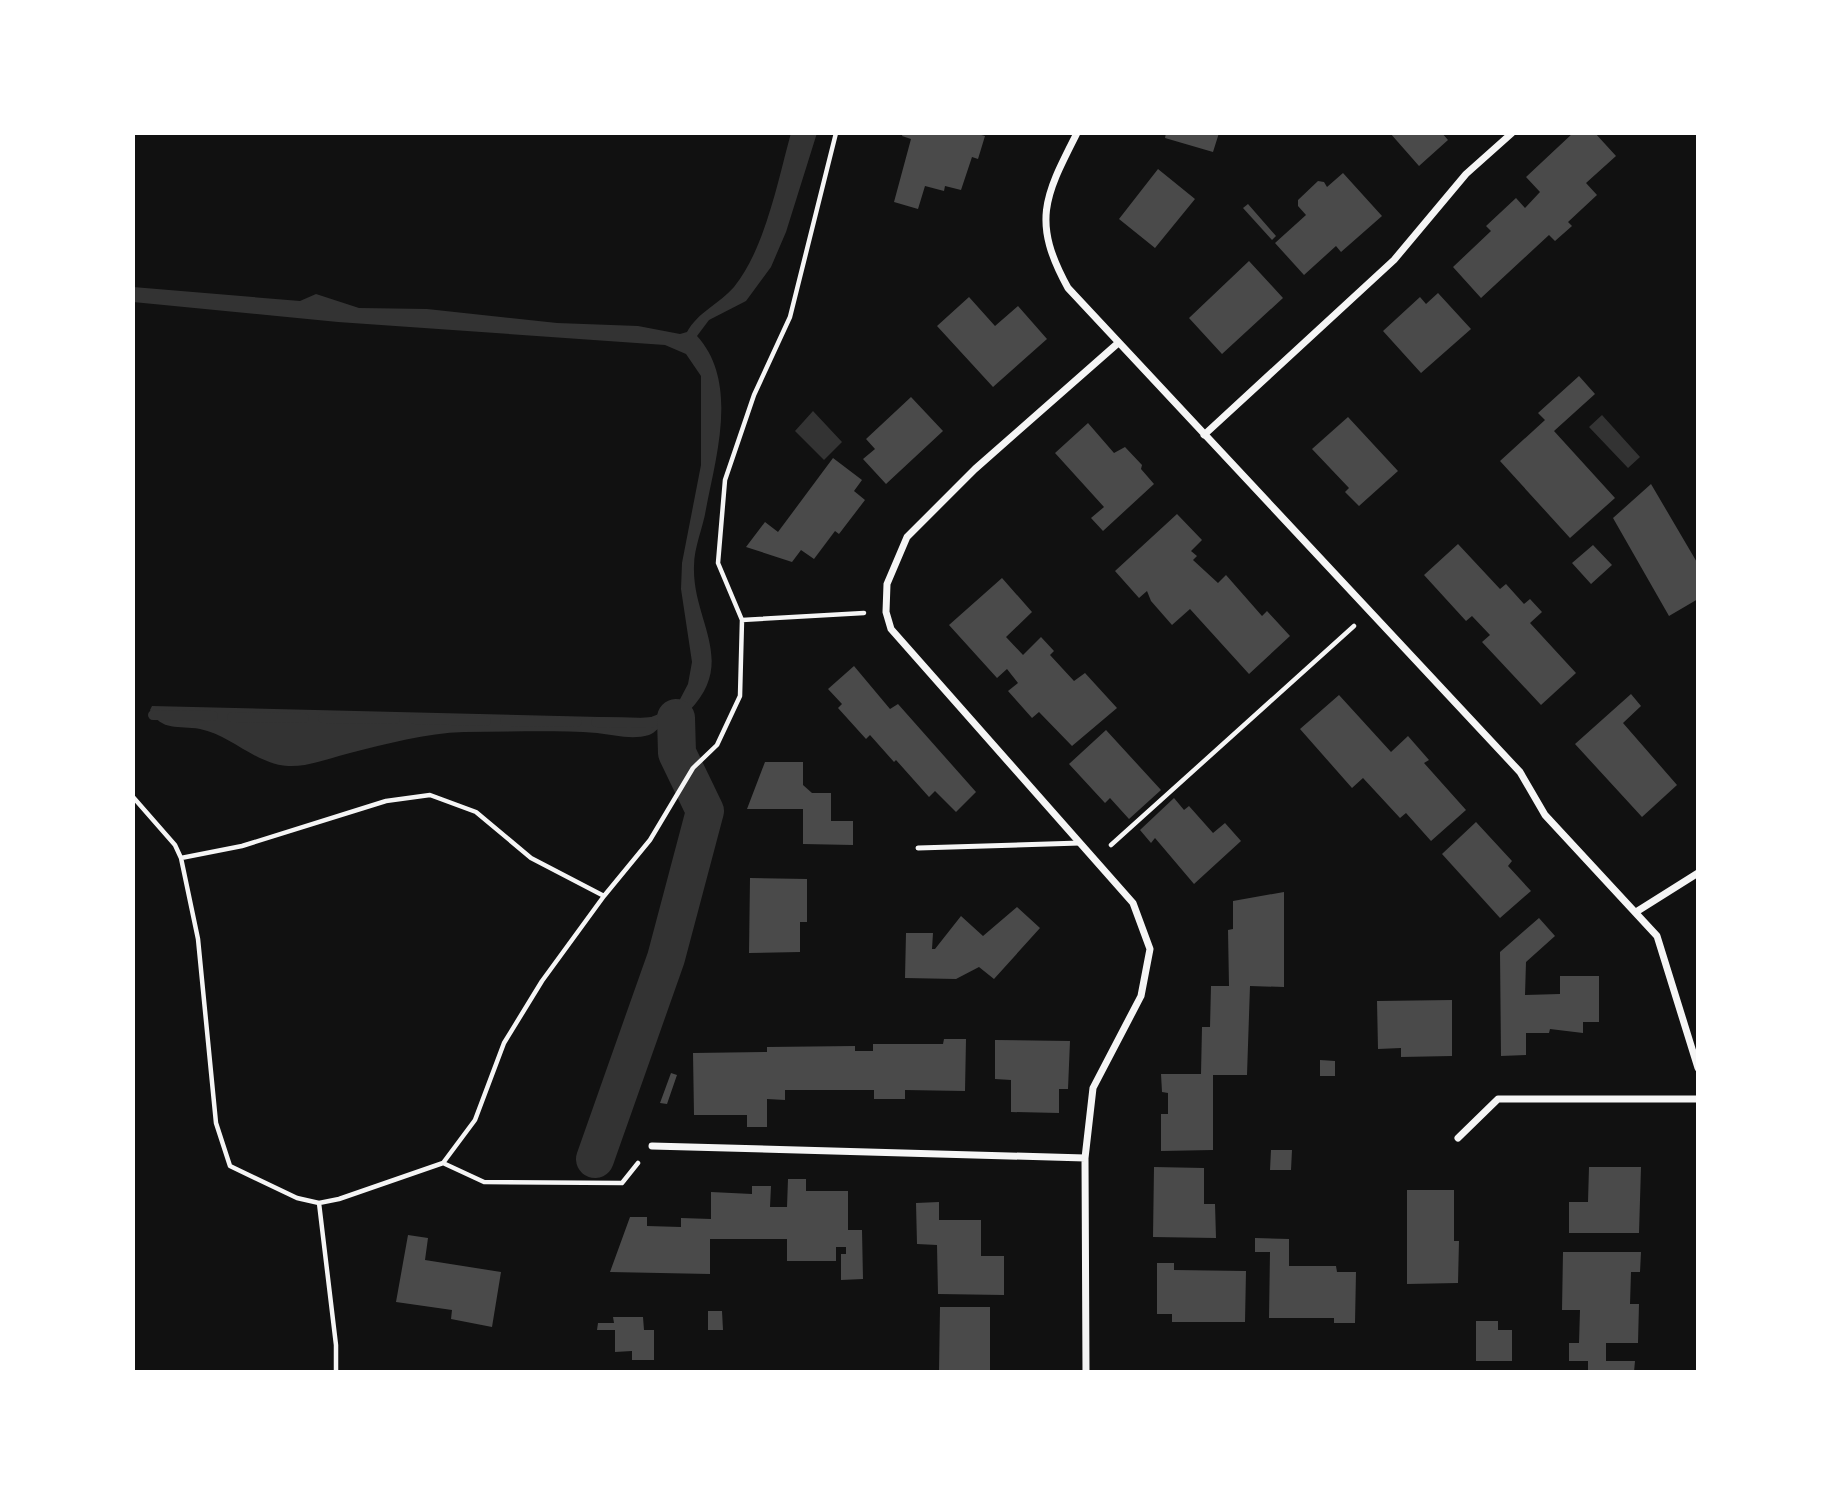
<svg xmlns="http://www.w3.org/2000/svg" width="1831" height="1505" viewBox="0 0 1831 1505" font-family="'PT Sans',sans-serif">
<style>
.water{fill:#333}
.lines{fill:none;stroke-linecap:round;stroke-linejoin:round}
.stream{stroke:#333;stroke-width:10}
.canal{stroke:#333;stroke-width:38}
.building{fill:#4a4a4a}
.path{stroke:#f5f5f5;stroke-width:4.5}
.service{stroke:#f5f5f5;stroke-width:5}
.minor{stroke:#f5f5f5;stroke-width:7}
</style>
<rect width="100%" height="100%" fill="#111"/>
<path class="water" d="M791,133h26l-31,99 -15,35 -25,34 -37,19 -12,16c42,46 19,120 9,173 -3,19 -12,38 -12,57 -2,55 44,95 -5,145 -6,7 -16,7 -23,11 -6,4 -11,11 -17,13 -17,5 -35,0 -52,-2 -43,-3 -90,-1 -133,-1 -38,1 -78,12 -114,21 -21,5 -41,14 -62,13 -33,-2 -57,-31 -88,-37 -22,-4 -38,3 -50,-19l2,-4 488,12 22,-2 15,-11 11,-21 4,-22 -11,-73 1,-26 19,-98v-89l-15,-22 -21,-9 -327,-23 -205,-20v-15l167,14 16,-7 43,14 68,1 130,14 81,3 42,8 7,-2c11,-20 32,-28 47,-45 31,-38 44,-107 57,-154z
M813,411l29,31 -18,18 -29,-29z
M1602,415l38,42 -12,11 -39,-41z"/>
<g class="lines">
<path class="stream" d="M153,715l60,1
M232,717l72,1
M323,718l72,1
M414,719l72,2
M505,721l72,1
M596,722l54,1 10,-4"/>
<path class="canal" d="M595,1159l71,-201 39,-147 -28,-58 -1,-35"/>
</g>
<path class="building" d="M903,133h71l11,3 -7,23 -6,-2 -11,33 -16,-4 -1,5 -19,-5 -7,23 -24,-7 17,-63 -9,-3z
M1166,133h53l-6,19 -48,-14z
M1390,133h52l6,7 -29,26z
M1573,133h22l21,23 -30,27 11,12 -29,27 4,4 -17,15 -6,-6 -68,63 -28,-31 38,-36 -5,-5 30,-28 9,10 15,-16 -14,-15z
M1158,169l37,30 -40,49 -36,-29z
M1343,173l39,43 -41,36 -5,-6 -32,29 -29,-32 31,-28 -8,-9v-6l20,-19 6,1 3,5z
M1248,204l28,32 -4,4 -29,-32z
M1249,261l34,37 -61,56 -33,-36z
M1438,293l33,36 -50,44 -38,-42 37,-34 6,7z
M969,297l26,29 23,-20 29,33 -54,48 -56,-61z
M1579,376l16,18 -41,37 61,67 -45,40 -70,-77 45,-41 -7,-7z
M911,397l32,34 -57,53 -23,-25 12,-10 -9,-10z
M1348,417l50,54 -39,35 -14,-14 4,-4 -37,-39z
M1088,423l26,30 11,-6 17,18 -1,4 13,15 -51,47 -12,-13 13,-11 -49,-54z
M833,458l29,22 -8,11 11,9 -26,34 -4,-3 -21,28 -13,-9 -9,12 -46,-15 19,-25 13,10z
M1651,484l47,80v35l-29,17 -56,-98z
M1177,514l25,26 -11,11 6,5 -4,4 25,23 8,-8 36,41 5,-5 23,25 -41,38 -59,-65 -18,16 -21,-24 -4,-10 -8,7 -24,-27z
M1458,544l42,45 6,-5 18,20 6,-5 12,13 -12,11 46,50 -35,32 -59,-63 8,-7 -18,-19 -6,5 -42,-46z
M1593,545l19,20 -21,19 -19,-21z
M1002,578l30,34 -26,25 17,18 18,-18 13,14 -4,4 24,26 11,-8 32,35 -45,38 -33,-34 -7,6 -24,-27 10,-8 -11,-14 -10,9 -48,-53z
M854,666l36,43 8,-5 78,88 -20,20 -21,-21 -6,6 -33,-37 -2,2 -24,-27 -4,4 -28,-31 4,-4 -14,-15z
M1631,694l10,12 -18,17 54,62 -35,32 -67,-73z
M1339,695l52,57 17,-16 21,24 -5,3 42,47 -35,31 -25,-28 -6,5 -37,-40 -11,10 -52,-59z
M1106,730l55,60 -32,29 -19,-21 -5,5 -36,-39z
M765,762h38v23l9,8h19v28h22v24l-50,-1v-35h-56z
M1174,798l10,12 5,-4 24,27 12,-10 16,18 -47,43 -39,-46 -4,5 -11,-13z
M1476,822l36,39 -4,5 23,25 -31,27 -58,-64z
M750,878l57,1v43h-7v30l-51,1z
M1284,892v95l-34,-1 -3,89h-34v75l-52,1v-37h7v-21l-6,-1 -1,-18h40l1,-47h8l1,-41h18l-1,-56 5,-1v-28z
M1017,907l23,21 -46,51 -15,-12 -23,12 -51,-1 1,-45h27l-1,16h3l26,-33 22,20z
M1539,918l16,18 -29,26 -1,33 35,-1v-18h39v46h-16v11l-33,-4 -1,4h-23v22l-25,1 -1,-104z
M1452,1000v56l-51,1v-9l-23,1 -1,-48z
M944,1039h22l-1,52 -60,-1v9h-31v-9h-89v10l-18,-1v28h-20v-12h-53l-1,-62 74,-1v-5l88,-1v5h18v-7h70z
M995,1040l75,1 -2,48h-9v24l-48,-1v-32l-16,-1z
M1320,1060l15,1v15h-15z
M671,1073l6,2 -10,29 -7,-1z
M1271,1150h21l-1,20h-21z
M1154,1167l50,1v36h11l1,34 -63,-1z
M1589,1167h52l-2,66h-70v-31h19z
M788,1179h18v12h42v39h14l1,49 -22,1v-26h5v-7h-10v14h-49v-22h-77v35l-100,-2 20,-55h17v9l34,1v-9l30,1v-27l41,2v-8h19l-1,21h17z
M1407,1190h47v51h5l-1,42 -51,1z
M939,1202v18h42v36h23v39l-66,-1 -1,-49 -20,-1 -1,-41z
M408,1235l20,3 -3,22 76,12 -9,55 -41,-8 1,-9 -56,-8z
M1255,1238l34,1v27h47l1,6h19l-1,51h-21v-5h-65l1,-66h-15z
M1563,1252h78l-1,20h-9l-1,32h9l-1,39h-32v18h29l-1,11h-46v-11h-19v-18h10l1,-33h-18z
M1157,1263h17v7l72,1 -1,51h-73v-8h-15z
M940,1307h50v65h-51z
M708,1311h14l1,19h-15z
M613,1317h30l1,13h10v30h-22v-9l-17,1v-22h-18l1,-7h16z
M1476,1321h22v9h14v31h-36z"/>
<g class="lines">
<path class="path" d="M742,620l122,-7
M133,797l42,48 6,13 61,-12 144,-45 44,-6 46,17 55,46 73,38 46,-56 43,-72 24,-23 23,-49 2,-76 -24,-57 7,-83 29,-85 36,-78 46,-184
M1111,845l243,-219
M181,858l17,81 18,184 14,43 67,32 22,5 20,-4 104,-36 32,-43 29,-77 38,-62 62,-85
M443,1163l41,19 138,1 16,-20
M319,1203l17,142v27"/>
<path class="service" d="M918,848l162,-5"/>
<path class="minor" d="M1077,133c-32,63 -46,88 -9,155l452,484 25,43 112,121 41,132
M1204,435l190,-175 72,-86 46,-41
M1636,912l62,-39
M1458,1138l40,-39h200
M652,1146l433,12
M1086,1372l-1,-214 8,-70 48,-92 9,-47 -17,-46 -242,-274 -5,-17 1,-28 20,-47 68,-68 142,-125"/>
</g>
<rect width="1831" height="1505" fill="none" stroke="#ffffff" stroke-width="270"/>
</svg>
